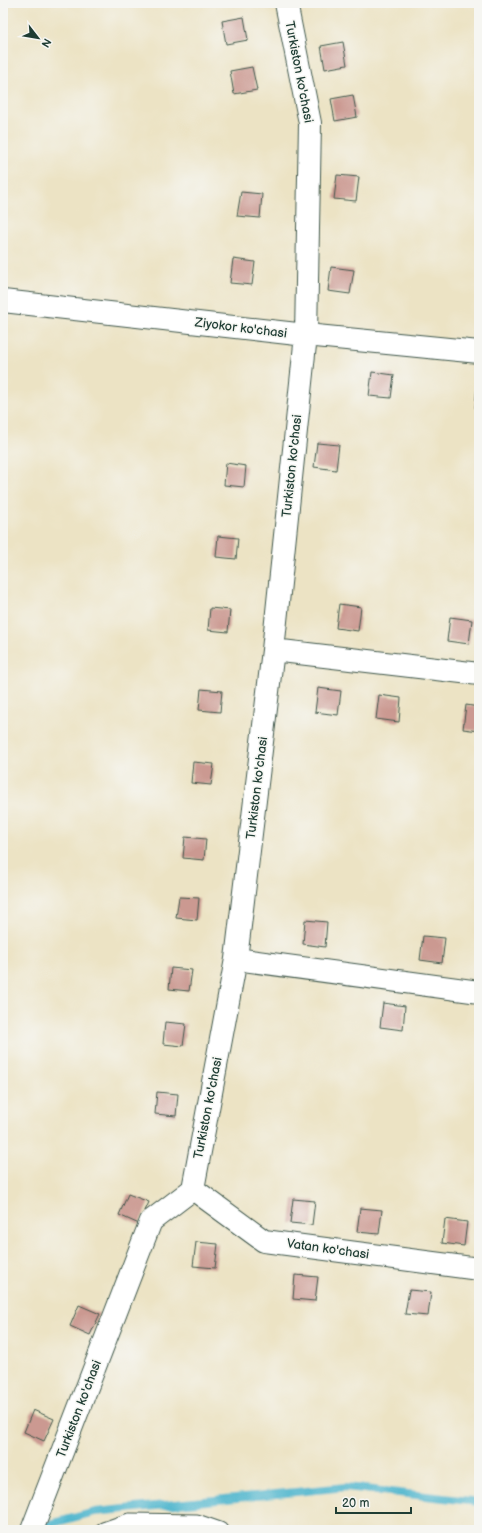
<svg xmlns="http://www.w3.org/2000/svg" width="482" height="1533" viewBox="0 0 482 1533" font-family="'Balsamiq Sans',sans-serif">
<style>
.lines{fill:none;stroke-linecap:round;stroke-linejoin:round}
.stream{stroke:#4fb6cd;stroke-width:8}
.building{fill:#cb9991}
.lane-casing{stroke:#3e564a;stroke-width:17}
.street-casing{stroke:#3e564a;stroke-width:24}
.lane{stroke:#fff;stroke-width:15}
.street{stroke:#fff;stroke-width:22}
.labels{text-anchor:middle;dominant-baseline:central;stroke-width:3;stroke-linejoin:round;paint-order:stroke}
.street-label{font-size:13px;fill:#1f3d34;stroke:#f6f6f2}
</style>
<rect width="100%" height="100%" fill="#f6f6f2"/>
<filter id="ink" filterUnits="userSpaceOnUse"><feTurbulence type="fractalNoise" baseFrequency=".025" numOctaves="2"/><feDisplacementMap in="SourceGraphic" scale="8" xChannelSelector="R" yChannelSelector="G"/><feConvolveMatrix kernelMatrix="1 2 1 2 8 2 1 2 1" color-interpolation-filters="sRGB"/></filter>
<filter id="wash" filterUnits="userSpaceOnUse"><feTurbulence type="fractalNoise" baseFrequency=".012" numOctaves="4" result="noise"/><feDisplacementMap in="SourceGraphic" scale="16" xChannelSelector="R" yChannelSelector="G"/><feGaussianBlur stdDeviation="0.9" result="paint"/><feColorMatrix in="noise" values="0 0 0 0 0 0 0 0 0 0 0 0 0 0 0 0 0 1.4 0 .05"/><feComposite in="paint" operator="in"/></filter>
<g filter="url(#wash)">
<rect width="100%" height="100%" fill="#ece3c4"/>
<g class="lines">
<path class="stream" d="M35,1528l60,-16 251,-25 133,15"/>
</g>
<g id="blocks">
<path class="building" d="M244,17l4,23 -22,4 -4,-23z
M343,42l4,23 -22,4 -4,-23z
M252,67l5,23 -23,4 -4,-23z
M353,95l4,22 -22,4 -4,-22z
M337,175l22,2 -3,24 -22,-2z
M241,192l21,2 -2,24 -23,-2z
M233,259l22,3 -3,23 -22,-2z
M331,267l23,3 -4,24 -22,-3z
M372,372l22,3 -3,23 -22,-2z
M477,384h2v24h-4z
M317,443l22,2 -3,25 -22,-3z
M226,463l20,3 -2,21 -20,-2z
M218,536l20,2 -2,21 -20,-2z
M339,604l22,3 -3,24 -22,-3z
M210,608l20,2 -2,22 -20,-2z
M450,617l22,3 -3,24 -22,-3z
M318,688l23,3 -3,24 -23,-3z
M201,689l21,2 -2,21 -21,-2z
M379,695l22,3 -2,24 -23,-3z
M466,705l13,2v24l-16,-2z
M193,762l21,2 -3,21 -20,-2z
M185,837l21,2 -2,21 -21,-2z
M179,897l20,1 -2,22 -21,-2z
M305,920l22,2 -2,25 -22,-3z
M423,936l22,2 -3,25 -22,-3z
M171,968l21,2 -3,21 -20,-2z
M383,1003l22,3 -2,24 -23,-3z
M165,1022l21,2 -3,22 -20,-2z
M157,1092l21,2 -2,22 -21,-2z
M128,1194l21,8 -10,22 -20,-9z
M293,1199l22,2 -3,24 -22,-2z
M360,1208l22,2 -3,24 -22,-2z
M445,1219l22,3 -3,24 -22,-3z
M196,1242l22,2 -3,24 -22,-2z
M295,1275l23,2 -3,24 -22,-2z
M409,1290l22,2 -3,24 -23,-2z
M79,1305l21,9 -10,21 -20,-9z
M33,1410l21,9 -10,22 -20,-9z"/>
</g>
</g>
<g filter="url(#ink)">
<use href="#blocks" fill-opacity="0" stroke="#3e564a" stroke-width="1"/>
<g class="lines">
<defs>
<path id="lane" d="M103,1530l26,-9 68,1 23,8"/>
<path id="street" d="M3,301l303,34 173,17
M273,650l206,24
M236,959l243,33
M193,1189l71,52 215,28
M32,1530l119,-309 42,-32 43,-230 37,-309 33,-315 4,-212 -24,-120"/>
</defs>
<use href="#lane" class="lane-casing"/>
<use href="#street" class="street-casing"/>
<use href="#lane" class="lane"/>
<use href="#street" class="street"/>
</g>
</g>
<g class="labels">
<g class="street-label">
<text transform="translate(299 72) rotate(79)">Turkiston ko'chasi</text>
<text transform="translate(241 328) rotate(7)">Ziyokor ko'chasi</text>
<text transform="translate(292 466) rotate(-84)">Turkiston ko'chasi</text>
<text transform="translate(257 788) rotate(-83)">Turkiston ko'chasi</text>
<text transform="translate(208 1108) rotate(-79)">Turkiston ko'chasi</text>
<text transform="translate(328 1249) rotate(8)">Vatan ko'chasi</text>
<text transform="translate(79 1409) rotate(-69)">Turkiston ko'chasi</text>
</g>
</g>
<rect width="482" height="1533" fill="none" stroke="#f6f6f2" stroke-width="16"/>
<g transform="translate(38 38) rotate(121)" stroke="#f6f6f2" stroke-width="3" paint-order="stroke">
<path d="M0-3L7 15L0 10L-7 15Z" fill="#1f3d34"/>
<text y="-6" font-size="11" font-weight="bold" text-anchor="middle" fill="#1f3d34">N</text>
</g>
<path d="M336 1507v6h75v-6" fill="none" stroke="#1f3d34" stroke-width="2"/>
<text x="342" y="1507" font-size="12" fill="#1f3d34" stroke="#f6f6f2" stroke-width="3" paint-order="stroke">20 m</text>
</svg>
